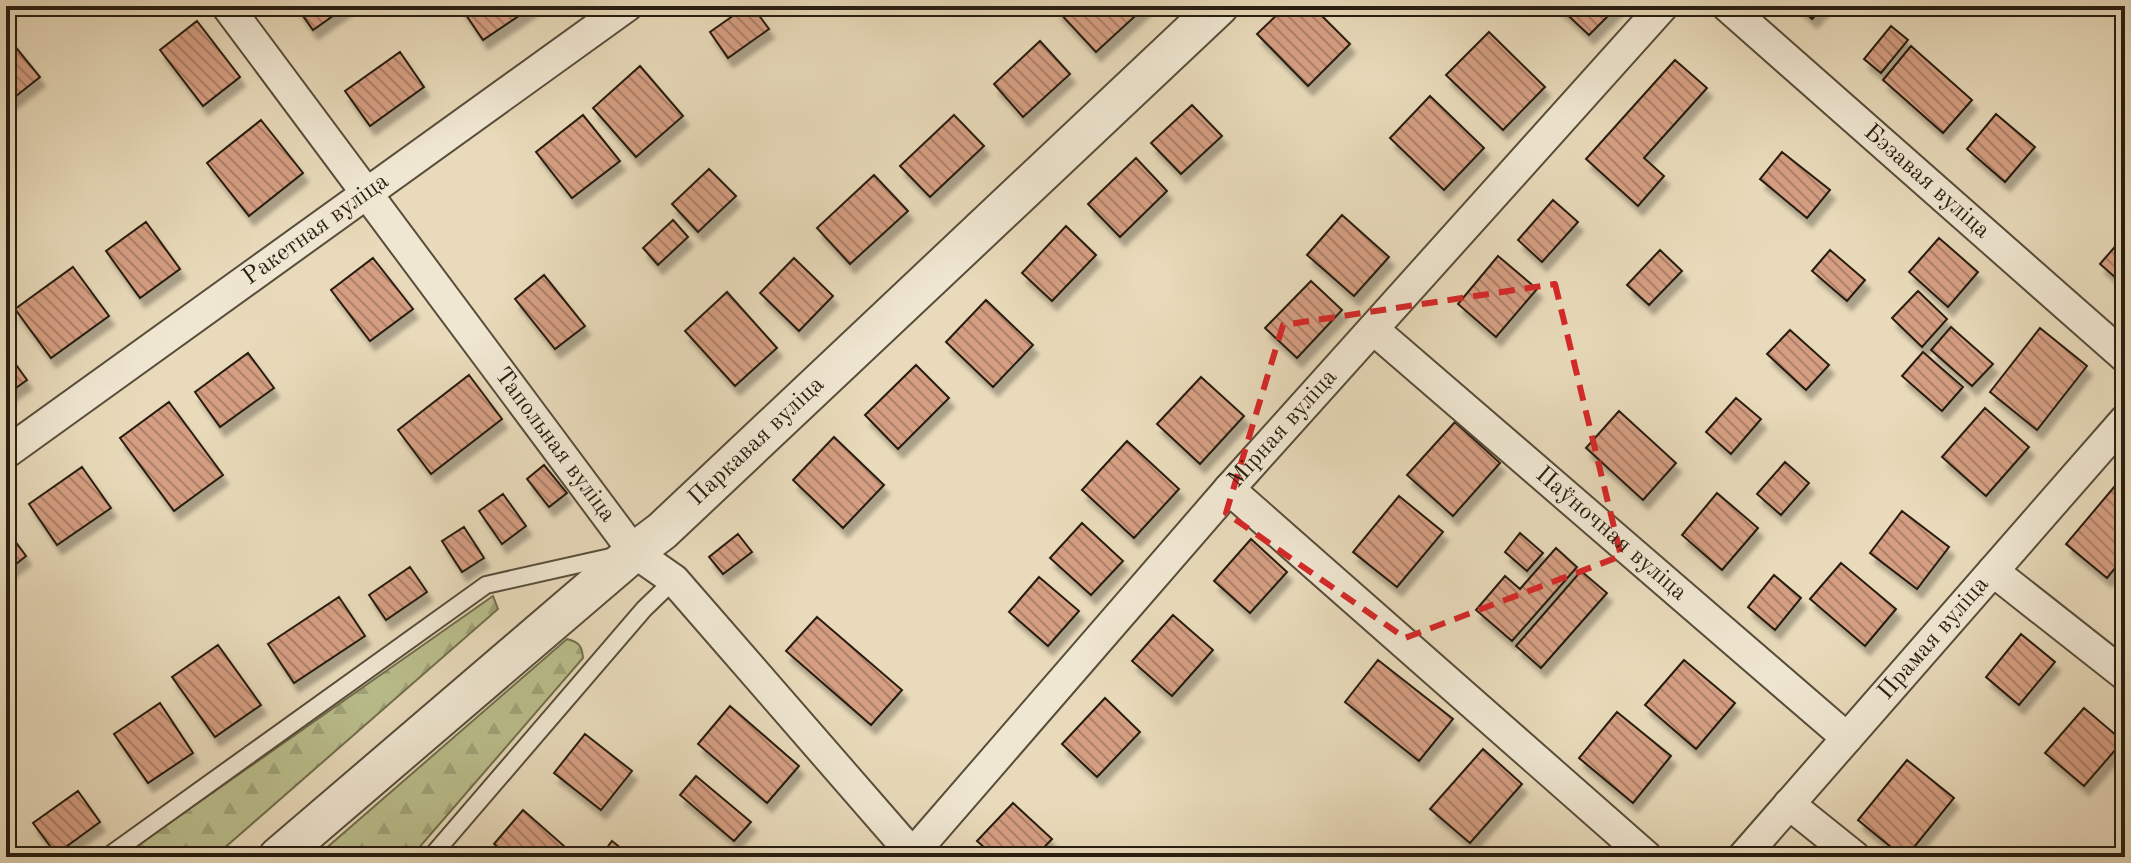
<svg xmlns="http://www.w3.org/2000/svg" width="2131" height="863" viewBox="0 0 2131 863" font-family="'Old Standard TT',serif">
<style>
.forest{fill:url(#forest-firs);stroke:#716e4e;stroke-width:2}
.building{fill:url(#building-back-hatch);stroke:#281e11;stroke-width:2;filter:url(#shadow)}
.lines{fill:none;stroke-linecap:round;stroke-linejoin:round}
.service-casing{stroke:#584d3b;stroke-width:20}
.minor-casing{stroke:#584d3b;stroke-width:34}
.tertiary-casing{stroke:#584d3b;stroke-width:42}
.service{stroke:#f0e7d2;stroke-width:16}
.minor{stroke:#f0e7d2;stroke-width:30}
.tertiary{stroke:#f0e7d2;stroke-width:38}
.marked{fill:none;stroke:#d62828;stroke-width:6;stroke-dasharray:16 10;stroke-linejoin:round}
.labels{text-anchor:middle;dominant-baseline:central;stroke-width:7;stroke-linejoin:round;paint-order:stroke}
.street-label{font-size:24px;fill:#281e11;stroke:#f0e7d2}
</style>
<defs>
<pattern id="forest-firs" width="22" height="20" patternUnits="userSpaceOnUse" patternTransform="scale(2)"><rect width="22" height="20" fill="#babe8c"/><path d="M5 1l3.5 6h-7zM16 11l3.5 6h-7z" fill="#a0a378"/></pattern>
<pattern id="building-back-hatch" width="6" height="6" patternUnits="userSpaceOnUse" patternTransform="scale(2)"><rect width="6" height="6" fill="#d59e82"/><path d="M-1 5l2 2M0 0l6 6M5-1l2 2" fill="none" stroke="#ad8069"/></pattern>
<filter id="shadow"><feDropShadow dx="5" dy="9" stdDeviation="2" flood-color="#0004"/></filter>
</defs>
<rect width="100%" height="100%" fill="#e8daba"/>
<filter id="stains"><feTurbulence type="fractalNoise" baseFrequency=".0025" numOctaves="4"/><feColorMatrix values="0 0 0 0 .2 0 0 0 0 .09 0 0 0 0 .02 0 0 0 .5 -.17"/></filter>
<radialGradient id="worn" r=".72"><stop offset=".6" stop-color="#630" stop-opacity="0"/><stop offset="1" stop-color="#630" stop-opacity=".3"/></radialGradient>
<path class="forest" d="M493,596l5,13 -284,248h-93z
M567,639c12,3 15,7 16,19l-172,199h-95z"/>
<path class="building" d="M296,6h51l-34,24z
M460,6h71l1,1 -49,33z
M747,6h5l17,23 -41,29 -18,-26z
M1060,6h86l-50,46 -40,-43z
M1286,6h26l38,38 -42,42 -51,-52z
M1558,6h60l-29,29z
M1798,6h26l-12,13z
M197,21l43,56 -37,29 -43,-56z
M1891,26l17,14 -27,33 -17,-14z
M1489,32l56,55 -42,43 -57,-55z
M9,39l31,38 -34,27v-62z
M1040,41l30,33 -47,43 -29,-33z
M1911,46l61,54 -29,33 -60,-53z
M400,52l24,35 -54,39 -25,-35z
M1675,60l32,28 -63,70 20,18 -26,30 -52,-47z
M640,66l43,50 -47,41 -43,-49z
M1430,96l54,52 -40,42 -54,-52z
M1192,105l30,31 -41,38 -30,-31z
M1996,114l39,33 -30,35 -38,-33z
M583,115l37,46 -48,37 -36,-46z
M954,115l30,31 -54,51 -30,-31z
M261,120l42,53 -54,43 -42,-53z
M1782,152l48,38 -23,28 -47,-39z
M1136,158l31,33 -47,46 -32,-33z
M709,169l27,27 -38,36 -26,-28z
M874,175l34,36 -58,53 -33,-36z
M1553,200l25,22 -36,40 -24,-22z
M1342,215l47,42 -35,39 -47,-41z
M673,220l15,17 -30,28 -15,-17z
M146,222l34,47 -40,29 -34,-47z
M1066,226l30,29 -44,46 -30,-28z
M2125,235v51l-25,-22z
M1939,238l39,34 -30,35 -39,-35z
M1660,250l22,21 -33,34 -22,-20z
M1830,250l35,30 -18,21 -35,-30z
M1498,256l39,33 -41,48 -38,-33z
M373,258l40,51 -43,32 -39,-51z
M794,258l39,38 -34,35 -39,-38z
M73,267l36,49 -58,42 -36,-49z
M544,275l41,51 -30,23 -40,-50z
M1311,281l31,29 -45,48 -32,-30z
M1918,291l29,28 -25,28 -30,-29z
M727,292l50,56 -42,38 -50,-55z
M986,300l47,45 -40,42 -47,-45z
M1951,327l42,37 -21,22 -41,-36z
M2040,328l47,38 -50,64 -47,-38z
M1790,330l39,35 -23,25 -39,-36z
M6,351l21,29 -21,15z
M1923,352l40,35 -21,24 -40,-35z
M248,353l26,35 -54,39 -25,-35z
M916,365l33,33 -51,51 -33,-34z
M469,375l33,44 -71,55 -33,-44z
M1201,377l43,39 -44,48 -43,-40z
M1736,398l25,21 -30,35 -25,-22z
M169,402l54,73 -49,36 -54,-73z
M1985,408l44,39 -43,49 -44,-39z
M1619,411l57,52 -33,37 -57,-52z
M1455,422l45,41 -47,53 -46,-41z
M834,437l50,48 -41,43 -50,-48z
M1127,441l52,48 -45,49 -52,-48z
M1785,462l24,21 -28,32 -24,-21z
M544,465l23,28 -18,14 -22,-28z
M82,467l29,41 -54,37 -28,-41z
M2115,486l10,8v62l-18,22 -41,-34z
M1717,493l41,35 -36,42 -40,-35z
M503,494l23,32 -24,18 -23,-33z
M1399,496l44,36 -46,55 -44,-35z
M1902,511l47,36 -32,42 -47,-36z
M1082,523l41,38 -32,34 -41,-37z
M464,527l20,31 -22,14 -20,-31z
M6,529l20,27 -20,16z
M1520,533l23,20 -16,18 -22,-19z
M738,534l14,18 -29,22 -14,-17z
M1251,539l36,33 -37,41 -36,-32z
M1556,548l21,19 -65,74 -36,-31 29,-34 15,13z
M1841,563l55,46 -31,37 -55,-47z
M410,567l17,25 -41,28 -17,-25z
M1581,571l26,22 -66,75 -25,-22z
M1774,575l27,23 -26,32 -27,-23z
M1039,577l40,34 -31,35 -39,-34z
M339,597l26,39 -71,47 -26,-39z
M1173,615l40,35 -41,46 -40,-35z
M817,617l85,73 -31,35 -85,-74z
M2021,634l34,28 -36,43 -33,-28z
M218,645l43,60 -46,32 -43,-60z
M1378,660l75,59 -34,42 -74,-59z
M1684,660l51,43 -39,46 -51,-44z
M1105,698l35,34 -43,45 -35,-33z
M160,703l33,50 -45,30 -34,-49z
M730,706l69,60 -32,37 -69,-59z
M2084,708l39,33 -39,45 -39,-33z
M1617,712l54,44 -38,47 -54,-45z
M585,734l47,37 -31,39 -47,-37z
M1483,749l39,35 -52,59 -40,-34z
M1907,760l47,38 -48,59h-3l-45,-37z
M696,776l55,46 -17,19 -54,-46z
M78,791l22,31 -44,32 -23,-31z
M1013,803l39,36 -17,18h-40l-18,-16z
M523,810l41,36 -10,11h-45l-15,-13z
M612,841l20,16h-32z"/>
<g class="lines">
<defs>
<path id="service" d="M107,857l379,-272 129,-29
M431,857l213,-248 30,-29"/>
<g id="minor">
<path id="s1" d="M227,6l407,546 40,28 241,277"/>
<path id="s2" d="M1727,6l398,351"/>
<path id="s3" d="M1373,329l474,409"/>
<path id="s4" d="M6,453l621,-447"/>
<path d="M1229,489l418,368"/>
<path d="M1993,571l132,104"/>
<path d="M1789,804l66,53"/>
<path id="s5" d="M910,857l319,-368 434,-483"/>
<path id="s6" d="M1743,857l382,-437"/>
</g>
<g id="tertiary">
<path id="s7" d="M278,857l356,-305 28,-21 557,-525"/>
</g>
</defs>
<use href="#service" class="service-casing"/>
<use href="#minor" class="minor-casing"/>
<use href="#tertiary" class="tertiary-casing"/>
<use href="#service" class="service"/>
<use href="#minor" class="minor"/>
<use href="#tertiary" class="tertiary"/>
</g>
<path class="marked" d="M1555,284l66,272 -216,82 -179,-125 57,-188z"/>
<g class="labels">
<g class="street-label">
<text stroke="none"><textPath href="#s2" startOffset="266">Бэзавая вуліца</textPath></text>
<text stroke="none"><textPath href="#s4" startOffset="382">Ракетная вуліца</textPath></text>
<text stroke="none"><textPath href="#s5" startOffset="568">Мірная вуліца</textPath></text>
<text stroke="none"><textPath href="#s7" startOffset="634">Паркавая вуліца</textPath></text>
<text stroke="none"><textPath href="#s1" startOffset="548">Тапольная вуліца</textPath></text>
<text stroke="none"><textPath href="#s3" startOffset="314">Паўночная вуліца</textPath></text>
<text stroke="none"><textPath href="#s6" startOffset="290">Прамая вуліца</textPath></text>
</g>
</g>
<rect width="2131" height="863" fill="none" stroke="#e8daba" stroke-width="32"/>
<rect x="8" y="8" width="2115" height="847" fill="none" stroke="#281e11" stroke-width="4"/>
<rect x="16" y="16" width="2099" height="831" fill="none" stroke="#281e11" stroke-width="2"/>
<rect width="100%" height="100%" filter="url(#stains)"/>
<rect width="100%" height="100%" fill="url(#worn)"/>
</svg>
